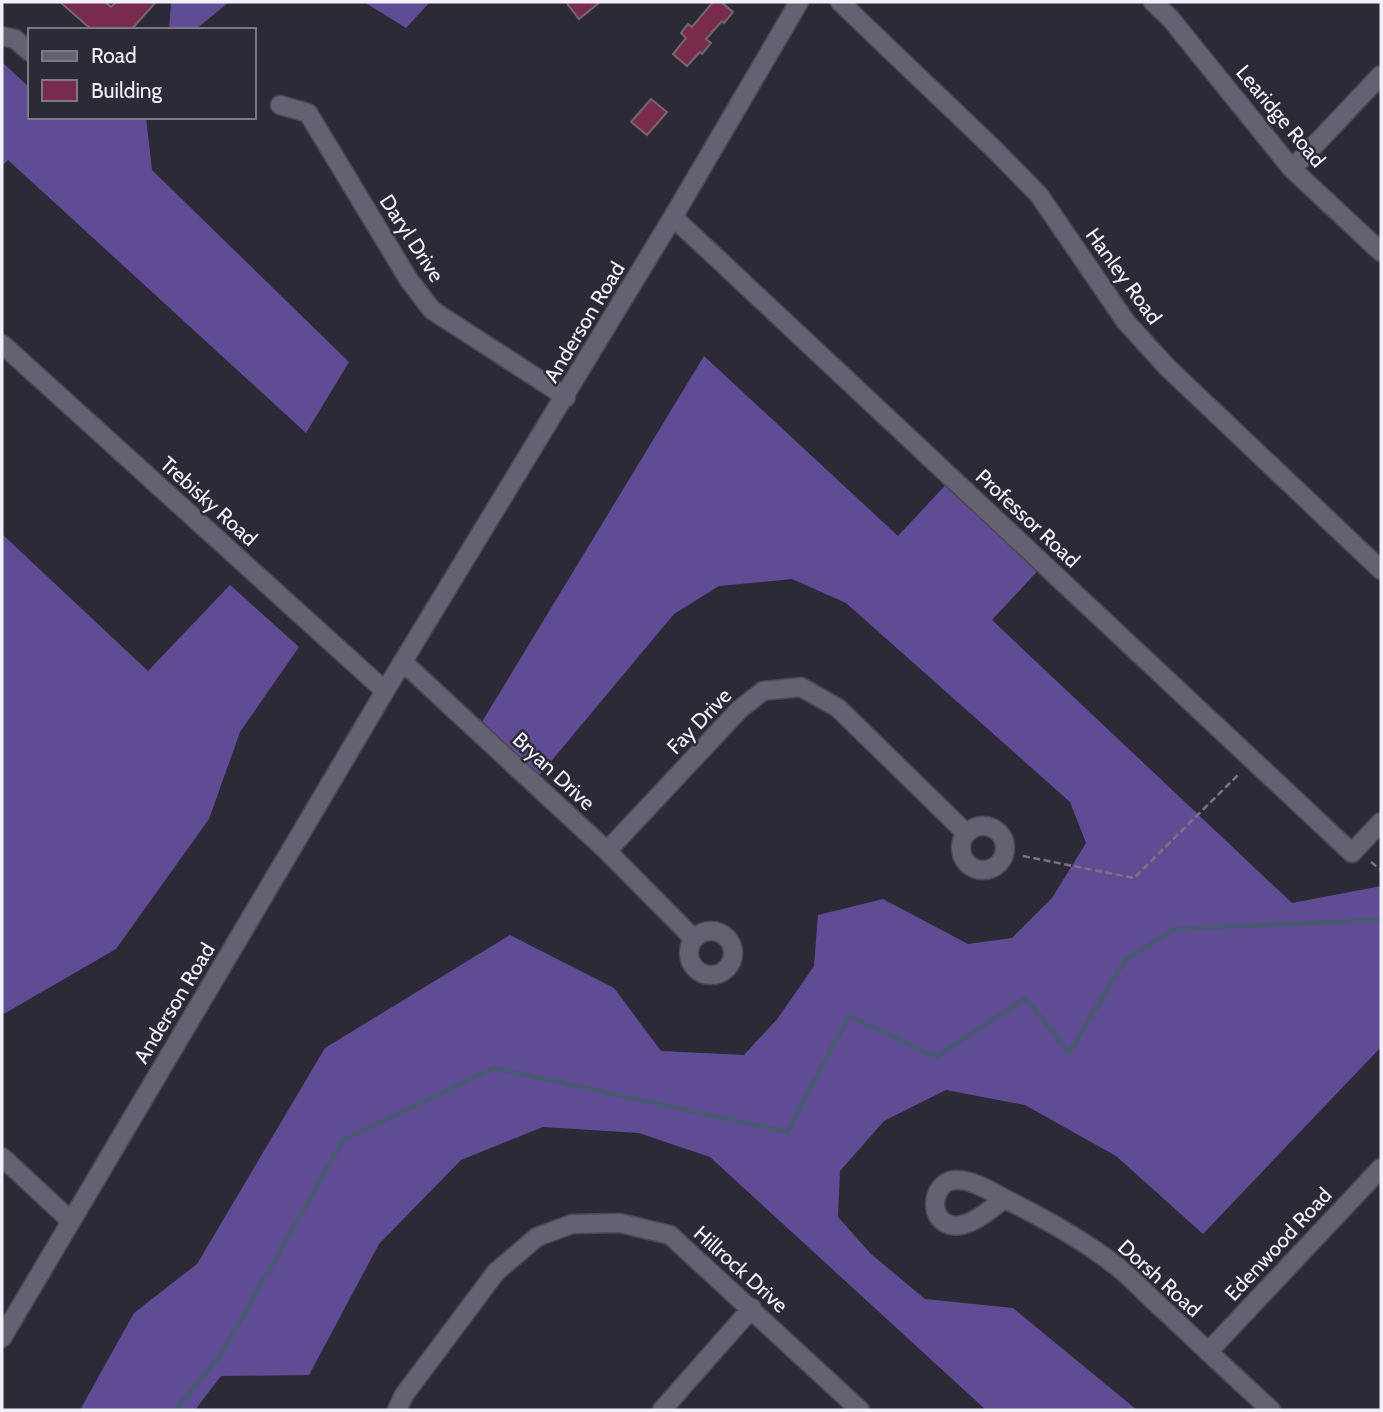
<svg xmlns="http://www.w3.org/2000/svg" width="1383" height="1412" viewBox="0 0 1383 1412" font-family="Cabin,sans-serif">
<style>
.forest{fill:#5f4c94}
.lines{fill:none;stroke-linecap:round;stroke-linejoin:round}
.stream{stroke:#495b73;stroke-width:4.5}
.building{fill:#792b4c;stroke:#76656a;stroke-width:2}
.minor-casing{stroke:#4a4853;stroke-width:21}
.path{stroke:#787581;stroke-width:2.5;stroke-dasharray:7 3.5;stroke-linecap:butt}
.minor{stroke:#646170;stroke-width:18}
.labels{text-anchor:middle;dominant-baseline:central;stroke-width:5;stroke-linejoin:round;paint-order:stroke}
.street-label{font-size:21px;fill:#f2f0f9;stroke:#2d2a37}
</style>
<rect width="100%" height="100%" fill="#2d2a37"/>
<path class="forest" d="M171,2h58l-34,28h-26z
M364,2h66l-24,26z
M2,62l28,26v29h116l6,53 197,192 -43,71 -298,-273 -6,6z
M704,356l194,180 54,-58 92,86 -52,56 300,283 89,-17v161l-178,187 -87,-78 -91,-51 -79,-15 -62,31 -44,50 -2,46 33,37 54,45 88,9 124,102h-151l-276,-253 -71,-24 -96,-6 -82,33 -82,84 -70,131 -88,1 -26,34h-115l54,-97 63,-49 128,-216 185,-113 104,53 47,63 83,4 34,-37 36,-52 4,-51 65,-16 85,45 44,-6 40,-40 34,-55 -16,-41 -224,-199 -54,-24 -73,7 -45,28 -141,169 -56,-53z
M2,534l146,137 82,-86 69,62 -59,85 -31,87 -93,130 -114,66z"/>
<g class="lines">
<path class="stream" d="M175,1410l45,-54 123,-216 151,-72 293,64 62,-116 87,41 90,-59 43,55 56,-93 50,-31 206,-9"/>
</g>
<path class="building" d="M60,2h45l6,5 5,-5h40l-25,28h-39z
M566,2h34l-21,17z
M713,2h8l12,10 -9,11 -2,-2 -16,18 5,4 -9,11 -2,-2 -13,14 -14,-12 13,-16 -5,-5 7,-9 4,3z
M651,99l16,13 -20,23 -16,-13z"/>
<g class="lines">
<defs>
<path id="minor" d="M840,2l156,149 43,44 87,127 42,46 213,202
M1153,2l17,16 122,151 89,83
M2,36l13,3 15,13
M280,105l28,8 101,167 23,30 134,87
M1292,169l89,-94
M673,217l679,636 29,-31
M2,344l383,347
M404,663l203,188 87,88
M961 848a22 22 0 1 1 44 0a22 22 0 1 1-44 0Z
M607,851l133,-142 23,-18 38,-4 37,21 128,125
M689 953a22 22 0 1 1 44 0a22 22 0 1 1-44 0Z
M2,1157l69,64
M1004,1199c-14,11 -42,36 -60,23 -17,-11 -8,-43 13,-42 18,0 38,14 54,22 36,18 72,38 104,63 18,14 34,32 51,47 35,33 70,66 105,98
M2,1338l383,-647 288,-474 126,-215
M1208,1352l173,-184
M397,1410l7,-15 92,-123 41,-35 35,-13 48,-1 50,12 190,175
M662,1410l90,-102"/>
</defs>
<use href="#minor" class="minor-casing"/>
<path class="path" d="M1023,856l111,22 104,-103
M1371,862l10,8"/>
<use href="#minor" class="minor"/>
</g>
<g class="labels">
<g class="street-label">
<text transform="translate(1281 116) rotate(50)">Learidge Road</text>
<text transform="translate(412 238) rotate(57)">Daryl Drive</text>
<text transform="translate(1124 276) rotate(54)">Hanley Road</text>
<text transform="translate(584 322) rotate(-59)">Anderson Road</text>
<text transform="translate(209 501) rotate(42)">Trebisky Road</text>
<text transform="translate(1028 518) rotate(43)">Professor Road</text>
<text transform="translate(699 721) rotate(-46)">Fay Drive</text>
<text transform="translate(554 771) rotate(43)">Bryan Drive</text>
<text transform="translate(174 1003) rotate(-59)">Anderson Road</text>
<text transform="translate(1278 1244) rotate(-47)">Edenwood Road</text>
<text transform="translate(741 1269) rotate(42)">Hillrock Drive</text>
<text transform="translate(1160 1278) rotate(42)">Dorsh Road</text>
</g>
</g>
<rect width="1383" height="1412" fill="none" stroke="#f2f0f9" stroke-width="7"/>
<rect x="28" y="28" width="228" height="91" fill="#2d2a37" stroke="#7c7985" stroke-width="2"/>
<rect x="42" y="51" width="35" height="10" fill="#646170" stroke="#7c7985" stroke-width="2"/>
<text x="91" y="63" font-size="21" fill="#f2f0f9">Road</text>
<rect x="42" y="80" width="35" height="21" fill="#792b4c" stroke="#7c7985" stroke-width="2"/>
<text x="91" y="98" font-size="21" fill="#f2f0f9">Building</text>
</svg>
